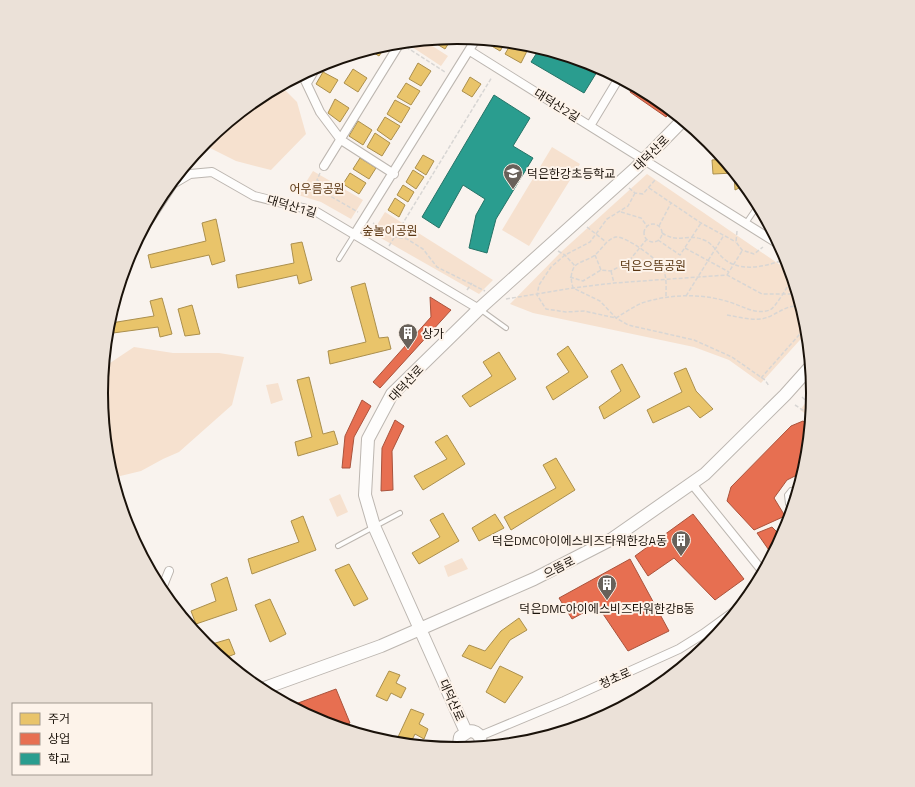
<svg xmlns="http://www.w3.org/2000/svg" width="915" height="787" viewBox="0 0 915 787" font-family="'Titillium Web','Noto Sans KR',sans-serif">
<style>
.green{fill:#f6e1cf}
.homes{fill:#e9c46a;stroke:#ab8f4d}
.shops{fill:#e76f51;stroke:#aa533c}
.schools{fill:#2a9d8f;stroke:#257367}
.lines{fill:none;stroke-linecap:round;stroke-linejoin:round}
.lane-casing{stroke:#bcb6b0;stroke-width:6}
.street-casing{stroke:#bcb6b0;stroke-width:10}
.secondary-casing{stroke:#bcb6b0;stroke-width:14}
.path{stroke:#d8d6d4;stroke-width:1.5;stroke-dasharray:4 2;stroke-linecap:butt}
.lane{stroke:#fefdfc;stroke-width:4}
.street{stroke:#fefdfc;stroke-width:8}
.secondary{stroke:#fefdfc;stroke-width:12}
.labels{text-anchor:middle;dominant-baseline:central;stroke-width:4;stroke-linejoin:round;paint-order:stroke}
.street-label{font-size:12px;fill:#1a120a;stroke:#fdf3ea}
.poi-label{font-size:12px;fill:#1a120a;stroke:#fdf3ea;text-anchor:start}
.park-label{font-size:12px;fill:#5a3612;stroke:#fdf3ea}
.rim{fill:none;stroke:#1a120a;stroke-width:2}
</style>
<rect width="100%" height="100%" fill="#f9f3ee"/>
<path class="green" d="M423,40l25,16 -7,10 -35,-23z
M281,86l16,16 9,32 -35,36 -35,-9 -26,-13 -13,3c21,-25 55,-50 84,-65z
M552,147l28,17 -51,82 -27,-16z
M313,171l50,29 -12,19 -30,-17 -23,-7z
M647,174l145,99 16,58 -47,52 -32,-23 -35,-13 -161,-34 -23,-9 51,-52z
M385,212l108,68 -14,14 -107,-61z
M134,347l39,6h46l25,4 -12,48 -53,47 -16,7 -22,12 -29,7c-10,-35 -12,-75 -8,-111z
M278,383l5,17 -12,4 -5,-19z
M814,392v2l-2,24 -12,-8z
M340,494l8,18 -11,5 -8,-18z
M462,558l6,11 -20,8 -4,-11z"/>
<path class="homes" d="M452,38l-7,11 -13,-8 1,-2z
M486,40l20,2 -6,9 -15,-9z
M512,42l6,1 10,6 -7,14 -16,-9z
M387,44l-8,12 -10,-6z
M351,55l-4,7 -6,-4z
M418,63l13,8 -10,15 -12,-7z
M353,69l14,9 -9,14 -14,-9z
M323,72l15,8 -8,13 -14,-9z
M470,77l11,7 -9,13 -10,-6z
M406,83l14,8 -9,14 -14,-8z
M335,99l14,9 -9,14 -12,-9z
M395,100l15,8 -9,15 -14,-9z
M385,117l15,9 -9,14 -14,-10z
M358,121l14,9 -9,15 -14,-9z
M375,133l15,10 -8,13 -15,-9z
M423,155l11,6 -8,14 -11,-7z
M360,158l16,10 -7,11 -16,-10z
M724,159l21,26 -10,5 -1,-17 -21,1 -1,-14z
M413,170l11,7 -8,12 -10,-7z
M350,173l16,10 -7,11 -16,-10z
M403,185l11,7 -6,10 -11,-7z
M395,198l10,7 -6,12 -11,-7z
M216,219l9,42 -13,4 -3,-10 -58,13 -3,-13 58,-14 -4,-18z
M302,242l10,38 -13,4 -2,-9 -59,13 -2,-13 58,-12 -3,-19z
M365,283l14,55 9,-1 3,12 -61,15 -2,-13 38,-9 -15,-55z
M162,298l10,36 -12,3 -2,-10 -45,6 -2,-10 43,-7 -4,-15z
M192,305l8,29 -15,2 -7,-27z
M568,346l20,31 -35,23 -7,-13 23,-15 -12,-18z
M499,352l17,27 -46,28 -8,-11 30,-20 -9,-14z
M622,364l18,33 -36,22 -5,-12 22,-16 -10,-20z
M686,368l10,23 17,18 -13,9 -11,-12 -36,17 -6,-13 35,-18 -8,-19z
M309,377l14,57 11,-3 4,13 -40,12 -3,-14 17,-5 -15,-57z
M803,424l7,14 -4,30 -20,8 -7,-11 19,-9 3,-9 -9,-19z
M447,435l18,29 -42,26 -9,-14 33,-17 -12,-17z
M556,458l19,32 -64,40 -7,-13 52,-29 -13,-23z
M770,475l13,5 -12,17 9,17 -25,12 -4,-17 -22,-8 4,-12 20,7 9,-5z
M443,513l16,28 -40,23 -7,-11 28,-16 -10,-17z
M495,514l9,14 -25,13 -7,-13z
M303,516l13,34 -64,24 -4,-15 51,-17 -8,-21z
M349,564l19,35 -14,7 -19,-36z
M227,577l10,33 -41,14 -5,-13 25,-10 -5,-17z
M270,599l16,35 -16,8 -15,-37z
M519,618l8,12 -17,10 -19,29 -29,-13 7,-11 16,6 16,-20z
M229,639l6,15 -13,5 -6,-5 -4,-10z
M500,666l23,11 -18,26 -19,-11z
M389,671l11,4 -4,8 10,5 -5,10 -10,-5 -4,8 -11,-5z
M411,709l13,5 -5,10 9,5 -4,10 -9,-5 -5,10 -12,-7z"/>
<path class="shops" d="M634,85l22,12 16,14 -6,6 -36,-25z
M430,297l21,13 -71,78 -7,-6 58,-65z
M362,400l9,6 -17,31 -4,31h-8l3,-32z
M395,420l9,6 -12,25 1,39 -12,1 1,-43z
M803,421l8,6 -6,44 -18,9 -13,18 11,18 -31,14 -27,-29 4,-14 60,-61z
M693,514l51,65 -29,21 -41,-42 -26,18 -13,-20z
M788,526l-1,4 -14,26 -16,-23 15,-6 8,8z
M630,559l39,72 -41,20 -31,-46 -25,14 -13,-21z
M336,689l14,34 -12,5 -17,-5 -31,-17z"/>
<path class="schools" d="M540,48l54,16 6,3 -16,26 -53,-31z
M494,95l36,23 -17,28 20,12 -37,61 -9,34 -18,-5 7,-33 9,-16 -22,-14 -24,43 -17,-11z"/>
<g class="lines">
<defs>
<path id="lane" d="M746,223l13,-19
M339,259l15,-24
M481,310l25,18
M794,508l-6,-4 -1,-9 4,-5 8,-1
M338,546l62,-33"/>
<path id="street" d="M470,51l310,194
M302,74l18,38 21,28 53,34
M307,83l10,-17
M590,126l29,-48
M324,166l76,-123
M354,235l122,-196
M139,236l34,-52 17,-10 22,-2 42,24 61,15 164,98
M692,484l72,89
M161,591l8,-20
M480,736l84,-35 115,-52 24,-15 40,-29
M448,749l11,-5"/>
<path id="secondary" d="M259,690l122,-44 39,-17 114,-50 78,-40 93,-65 80,-79 26,-29
M466,732l-92,-206 -9,-31 3,-56 24,-45 87,-85 157,-141 47,-48
M462,749l-3,-5 1,-7 9,-6c10,0 14,8 10,17"/>
</defs>
<use href="#lane" class="lane-casing"/>
<use href="#street" class="street-casing"/>
<use href="#secondary" class="secondary-casing"/>
<path class="path" d="M406,47l39,25
M320,173l-3,7 10,6 -4,6 35,20
M629,188l6,5 8,1 12,-14
M649,188l52,35 35,19
M635,193l-7,13 -21,13 -17,23 -25,13 -14,12 -12,18 -2,10 9,14 20,3 18,-1 32,7c8,-5 17,-11 26,-15 27,-9 60,-10 87,-1 14,4 26,13 41,8 6,-3 18,-25 23,-32
M621,212l20,6 6,8
M373,223l22,14 12,2 16,10 14,18 48,24
M644 233a9 9 0 1 1 18 0a9 9 0 1 1-18 0Z
M659,226l12,-23
M587,227l19,15
M737,231l-1,11 6,8 12,4 9,-7
M662,233c17,11 26,0 42,7 8,3 12,11 18,17 16,16 42,10 61,3
M658,240l22,15 21,-32
M389,246l103,-169
M685,248l44,24
M558,251l7,4 10,11
M595,255l6,15
M611,271l3,12
M727,275l15,-24
M570,277l13,4 18,-11 10,1 17,-9 19,-23
M467,290l5,-7
M666,296c0,-9 1,-19 -3,-27 -4,-9 -37,-33 -47,-32 -9,2 -14,12 -21,18 -6,5 -16,6 -21,12 -4,8 -3,13 -1,21l27,13 16,17 12,7 66,15 38,17 33,23 4,6
M686,296l38,-61
M506,299l67,-11 41,-5 113,-8 35,19h36
M727,315c11,2 23,5 34,4 15,-2 27,-18 41,-11
M761,378l46,-52
M802,397l11,10
M795,405l17,11
M808,413l5,-5"/>
<use href="#lane" class="lane"/>
<use href="#street" class="street"/>
<use href="#secondary" class="secondary"/>
</g>
<defs>
<symbol id="school-pin" viewBox="-11 -11 22 30"><path d="M0 17L-7.5 6A9.5 9.5 0 1 1 7.5 6Z" fill="#68615a" stroke="#fdf3ea"/><path d="M0-5L7-2L0 1L-7-2ZM-4 1L0 2.5L4 1V4Q0 6-4 4Z" fill="#fff"/></symbol>
<symbol id="building-pin" viewBox="-11 -11 22 30"><path d="M0 17L-7.5 6A9.5 9.5 0 1 1 7.5 6Z" fill="#68615a" stroke="#fdf3ea"/><path d="M-4-6H4V6H1V3H-1V6H-4ZM-2.5-4.3h1.7v1.8h-1.7ZM.8-4.3h1.7v1.8H.8ZM-2.5-1h1.7V.8h-1.7ZM.8-1h1.7V.8H.8Z" fill="#fff"/></symbol>
</defs>
<g fill-rule="evenodd">
<use href="#school-pin" x="502" y="162" width="22" height="30"/>
<use href="#building-pin" x="397" y="322" width="22" height="30"/>
<use href="#building-pin" x="670" y="529" width="22" height="30"/>
<use href="#building-pin" x="596" y="573" width="22" height="30"/>
</g>
<g class="labels">
<g class="street-label">
<text transform="translate(557 105) rotate(32)">대덕산2길</text>
<text transform="translate(651 153) rotate(-45)">대덕산로</text>
<text transform="translate(292 206) rotate(16)">대덕산1길</text>
<text transform="translate(406 383) rotate(-47)">대덕산로</text>
<text transform="translate(559 567) rotate(-27)">으뜸로</text>
<text transform="translate(615 678) rotate(-24)">청초로</text>
<text transform="translate(452 700) rotate(66)">대덕산로</text>
</g>
<g class="poi-label">
<text x="527" y="173">덕은한강초등학교</text>
<text x="422" y="333">상가</text>
<text x="667" y="540" text-anchor="end">덕은DMC아이에스비즈타워한강A동</text>
<text x="607" y="608" text-anchor="middle">덕은DMC아이에스비즈타워한강B동</text>
</g>
<g class="park-label">
<text x="317" y="188">어우름공원</text>
<text x="390" y="230">숲놀이공원</text>
<text x="653" y="265">덕은으뜸공원</text>
</g>
</g>
<path d="M0 0H915V787H0ZM108 393a349 349 0 1 1 698 0a349 349 0 1 1-698 0Z" fill="#ebe1d8" fill-rule="evenodd"/>
<path class="rim" d="M108 393a349 349 0 1 1 698 0a349 349 0 1 1-698 0Z"/>
<rect x="12" y="703" width="140" height="72" fill="#fdf3ea" stroke="#a29990"/>
<rect x="20" y="713" width="20" height="12" fill="#e9c46a" stroke="#a29990"/>
<text x="48" y="723" font-size="12" fill="#1a120a">주거</text>
<rect x="20" y="733" width="20" height="12" fill="#e76f51" stroke="#a29990"/>
<text x="48" y="743" font-size="12" fill="#1a120a">상업</text>
<rect x="20" y="753" width="20" height="12" fill="#2a9d8f" stroke="#a29990"/>
<text x="48" y="763" font-size="12" fill="#1a120a">학교</text>
</svg>
